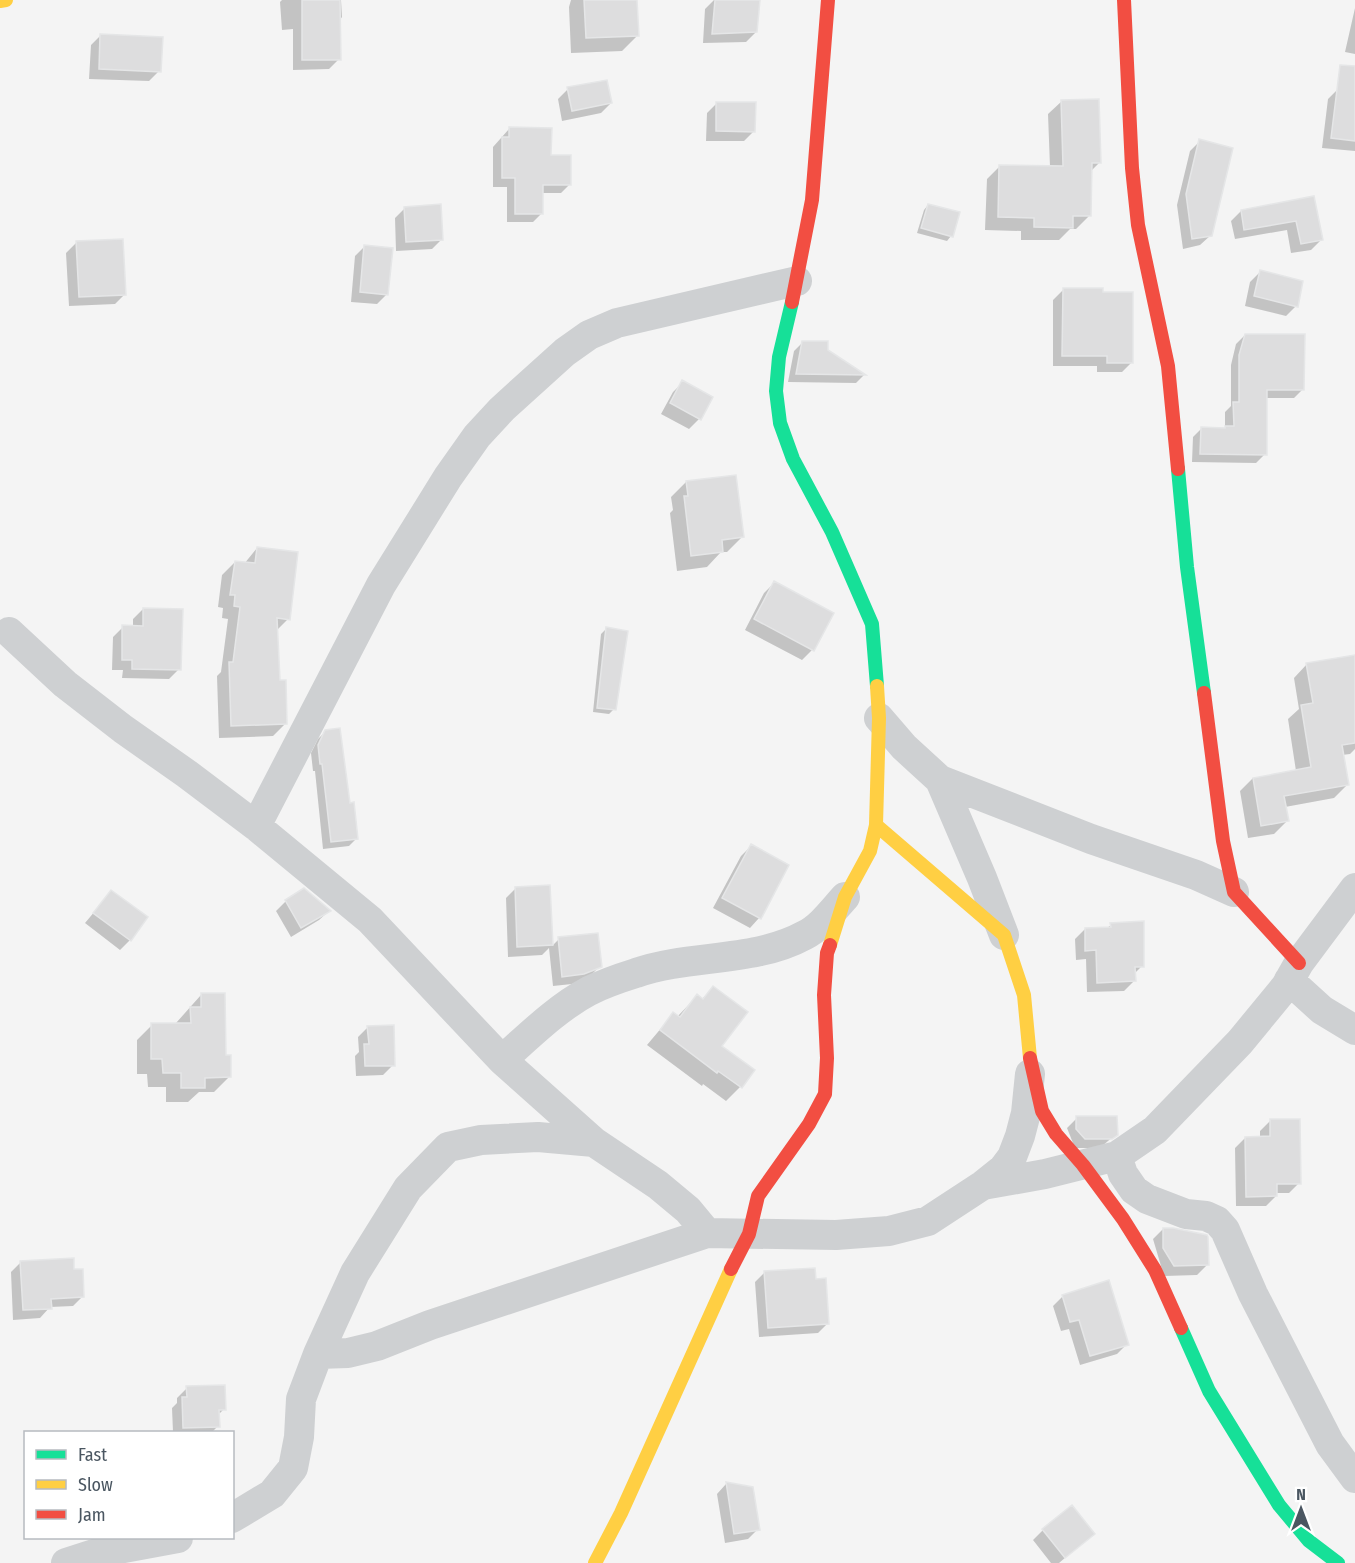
<svg xmlns="http://www.w3.org/2000/svg" width="1355" height="1563" viewBox="0 0 1355 1563" font-family="'Fira Sans Condensed',sans-serif">
<style>
.shadow{fill:#0003}
.building{fill:#ddddde;stroke:#e5e6e7;stroke-width:1.5}
.lines{fill:none;stroke-linecap:round;stroke-linejoin:round}
.street{stroke:#ced0d2;stroke-width:30}
.fast{stroke:#16e098;stroke-width:14}
.slow{stroke:#ffcf43;stroke-width:14}
.jam{stroke:#f24e42;stroke-width:14}
</style>
<rect width="100%" height="100%" fill="#f4f4f4"/>
<path class="shadow" d="M282,0h59l1,17 -3,4v38l-10,10 -36,1v-41l-11,1 -2,-28z
M571,0h65l1,36 -15,15 -51,2 -2,-46z
M714,0h20l22,32 -10,10 -43,1 2,-34z
M1355,8v46l-10,-2z
M101,35l58,36 -10,10 -60,-2 2,-34z
M568,89l43,14 -10,10 -39,8 -4,-22z
M1338,89l17,2v60l-33,-3 6,-49z
M1062,101l38,61 -10,10 -1,44 -13,13h-6l-11,11h-38v-9l-36,-1 2,-51 13,-13 50,1 -2,-53z
M717,103l37,28 -10,10h-38l1,-28z
M509,129l41,27 20,28 -9,9h-19v20l-9,9h-26v-35h-14v-40z
M1200,141l11,94 -11,10 -17,4 -6,-44 13,-54z
M1313,198l8,42 -10,10 -20,3 -4,-23 -52,9 -4,-18 10,-10z
M928,205l23,31 -4,5 -30,-8 7,-23z
M405,208l37,31 -10,10 -36,2 -1,-33z
M76,243l49,51 -10,10 -46,2 -3,-53z
M365,246l22,48 -10,10 -26,-2 4,-46z
M1260,272l36,34 -10,10 -41,-10 5,-24z
M1063,290l69,72 -10,10h-25v-6h-44v-66z
M1245,335l58,54 -9,9h-29v56l-9,9 -64,-1 1,-25 8,-8h23l1,-1v-16l6,-6v-41l5,-21z
M803,342l24,8 37,25 -8,8 -68,-1 6,-31z
M683,382l16,37 -10,10 -28,-15 12,-22z
M686,482l56,55 -15,15h-6l-14,15 -30,4 -7,-58 3,-3 -2,-13z
M257,548l31,71 -12,12 3,51 7,41 -13,13 -54,2 -2,-62 4,-4 7,-53 -6,-1 1,-10 -5,-1 4,-32 13,-13 9,2z
M774,583l38,67 -10,10 -57,-30 19,-37z
M143,609l36,60 -10,10 -47,-1 1,-8h-11l1,-33 10,-10h10v-8z
M606,629l8,80 -5,5 -16,-2 8,-78z
M1355,657v92l-5,5 -8,1 5,30 -13,13 -49,9 2,14 -13,13 -26,4 -8,-47 13,-13 43,-7 -8,-52 11,-10 -5,-31 13,-14z
M326,731l31,107 -8,8 -26,3 -8,-78h-2l-2,-18 7,-14z
M751,846l8,72 -9,10 -37,-20 28,-52z
M549,887l3,59 7,-7 41,27 -10,10 -18,8 -19,2 -4,-38 -7,7 -34,2 -2,-59 10,-10z
M111,892l19,48 -10,10 -35,-27z
M286,901l43,10 -10,9 -28,17 -15,-26z
M1111,925l31,41 -8,8v7l-10,10 -37,1 -1,-33 -10,1 -1,-21 10,-10 22,-1z
M713,988l7,59 20,40 -14,14 -23,-17 -1,2 -55,-41 26,-31 4,3 20,-21 5,3z
M201,995l28,82 -15,15h-15l-11,10h-22v-15h-18l-1,-13h-10v-34l15,-15 24,-2z
M368,1027l25,38 -10,10 -27,1 -1,-20 4,-4 -1,-15z
M1077,1118l39,16 -16,14h-25l-8,-20z
M1270,1121l29,62 -10,10h-13v3l-10,10h-30l-1,-58 10,-10h15v-7z
M1163,1229l44,36 -10,10 -33,1 -11,-37z
M21,1262l52,9 10,25 -10,10 -23,1 -10,11 -27,2 -2,-48z
M765,1272l49,8 14,43 -10,10 -59,4 -4,-55z
M1063,1296l64,48 -10,10 -37,11 -11,-36 -8,2 -8,-25z
M187,1388l37,21 -6,6v11l-6,6h-39l-1,-24 5,-5v-5z
M726,1484l32,45 -10,10 -23,4 -8,-49z
M1043,1530l50,4 -34,29h-8l-18,-23z"/>
<path class="building" d="M302,0h38l1,60h-39z
M584,0h53l2,36 -53,2z
M715,0h45l-3,32 -45,2z
M100,34l63,3 -2,35 -62,-3z
M1340,65l15,1v75l-24,-3z
M607,80l5,23 -40,8 -5,-24z
M1099,99l2,64h-9l-1,53h-18v12l-39,-1v-9l-36,-1 1,-52 64,1 -2,-66z
M716,102h40l-1,30 -39,-1z
M509,127l43,1 -1,27h20v30h-28v29h-28v-36h-13v-41h7z
M1199,139l34,9 -21,88 -20,3 -6,-45z
M1314,196l9,44 -22,4 -5,-23 -52,9 -3,-20z
M441,204l2,36 -37,2 -2,-35z
M928,204l32,8 -7,25 -32,-9z
M123,239l3,56 -47,2 -3,-56z
M364,245l29,3 -5,47 -28,-3z
M1260,270l43,11 -5,26 -44,-11z
M1063,288h40v4h30v71h-26v-7h-45z
M1245,334h60l-1,56h-37v65l-67,-1 1,-27 24,1v-2h9l-1,-24h6v-47z
M802,341h26v9l38,25 -70,-1z
M682,380l31,17 -12,23 -31,-17z
M736,475l8,62 -22,3 1,12 -32,4 -7,-60h4l-2,-15z
M257,547l41,5 -8,68 -13,-2 3,62h6l1,44 -56,2 -2,-64h4l7,-55 -6,-1 1,-11h-5l5,-34 20,2z
M774,581l60,32 -20,38 -60,-32z
M143,608l40,1 -2,61 -49,-1v-9h-10v-35l21,1z
M606,627l22,4 -12,79 -19,-2z
M1355,655v88l-13,2 7,40 -65,11 5,25 -28,5 -8,-48 58,-11 -10,-62 12,-2 -7,-40z
M340,728l10,75 4,-1 4,37 -27,3 -9,-78h-2l-2,-19 7,-15z
M751,844l38,21 -28,54 -39,-21z
M550,885l3,60 -36,2 -2,-60z
M304,888l27,23 -30,17 -16,-28z
M111,890l37,27 -17,24 -38,-28z
M1144,921v46h-9l1,14 -39,2 -1,-33 -11,1v-23l26,-1 -1,-4z
M598,933l4,34 -18,7 -22,3 -4,-40z
M713,986l35,26 -26,34 33,24 -13,18 -24,-17 -1,2 -57,-43 13,-18 7,5 17,-23 6,5z
M201,993h24l1,62h5v22l-26,1v10h-24v-15h-18l-1,-14h-11v-36h40l-1,-16h11z
M394,1025l1,41h-30l-1,-22h5l-2,-18z
M1076,1116h41l1,19 -6,4h-27l-9,-10z
M1270,1119h30l1,65h-24v12l-31,1 -1,-60 25,-1z
M1163,1228h10l34,7 1,2 1,28 -35,1 -11,-18z
M74,1258v11h9l1,28 -33,2 1,10 -29,1 -3,-49z
M815,1268l1,11 10,-1 3,46 -61,4 -4,-57z
M1109,1280l20,65 -39,11 -11,-36 -9,2 -8,-27z
M225,1385l1,25h-7l1,17 -37,1 -1,-31h5l-1,-11z
M726,1482l27,5 7,43 -26,4z
M1072,1505l23,29 -30,24 -23,-29z"/>
<g class="lines">
<path class="street" d="M9,632l56,52 58,45 64,45 69,52 114,94 132,140 92,82
M879,718l25,29 36,33 151,59 105,36 38,17
M940,780l42,98 22,57
M256,826l125,-241 67,-108 29,-41 25,-27 63,-57 24,-17 28,-12 180,-42
M1289,980l33,30 33,20
M502,1060c27,-24 55,-52 87,-69 14,-7 31,-13 47,-18 54,-19 118,-10 169,-38 16,-8 28,-25 40,-38
M1117,1156l6,18 11,16 13,9 39,15 20,2 11,5 8,9 28,64 77,150 25,34
M983,1185l62,-11 72,-18 38,-26 85,-88 46,-56 13,-23 56,-75
M318,1354l30,-1 29,-7 53,-21 277,-92 129,2 53,-4 39,-10 55,-36 20,-16 9,-12 8,-21 6,-23 4,-39
M232,1518l40,-24 21,-26 6,-31 2,-38 17,-45 37,-81 53,-85 40,-41 33,-7 57,-3 56,5 64,43 30,25 19,23
M66,1563l31,-10 81,-15"/>
<path class="fast" d="M792,302l-13,55 -3,34 4,32 13,36 39,73 40,92 5,62
M1178,469l9,98 17,126
M1181,1328l28,63 70,114 30,36 29,22"/>
<path class="slow" d="M0,1l6,-1
M876,825l128,110 20,60 6,63
M830,945l15,-48 25,-46 6,-26 3,-107 -2,-32
M595,1563l26,-50 110,-244"/>
<path class="jam" d="M1124,0l8,168 6,57 30,141 10,103
M792,302l20,-102 16,-200
M1204,693l19,148 11,51 65,71
M1030,1058l12,53 14,23 27,31 40,54 32,51 26,58
M731,1269l18,-35 9,-38 51,-72 16,-30 2,-36 -3,-63 3,-42 3,-8"/>
</g>
<rect x="24" y="1431" width="210" height="108" fill="#ffffff" stroke="#b7bbc0" stroke-width="1.5"/>
<rect x="36" y="1450" width="30" height="9" fill="#16e098" stroke="#b7bbc0" stroke-width="1.5"/>
<text x="78" y="1461" font-size="18" fill="#4a5661">Fast</text>
<rect x="36" y="1480" width="30" height="9" fill="#ffcf43" stroke="#b7bbc0" stroke-width="1.5"/>
<text x="78" y="1491" font-size="18" fill="#4a5661">Slow</text>
<rect x="36" y="1510" width="30" height="9" fill="#f24e42" stroke="#b7bbc0" stroke-width="1.5"/>
<text x="78" y="1521" font-size="18" fill="#4a5661">Jam</text>
<g transform="translate(1301 1509)" stroke="#ffffff" stroke-width="4.5" paint-order="stroke">
<path d="M0-4.5L10 22L0 15L-10 22Z" fill="#4a5661"/>
<text y="-9" font-size="16" font-weight="bold" text-anchor="middle" fill="#4a5661">N</text>
</g>
</svg>
